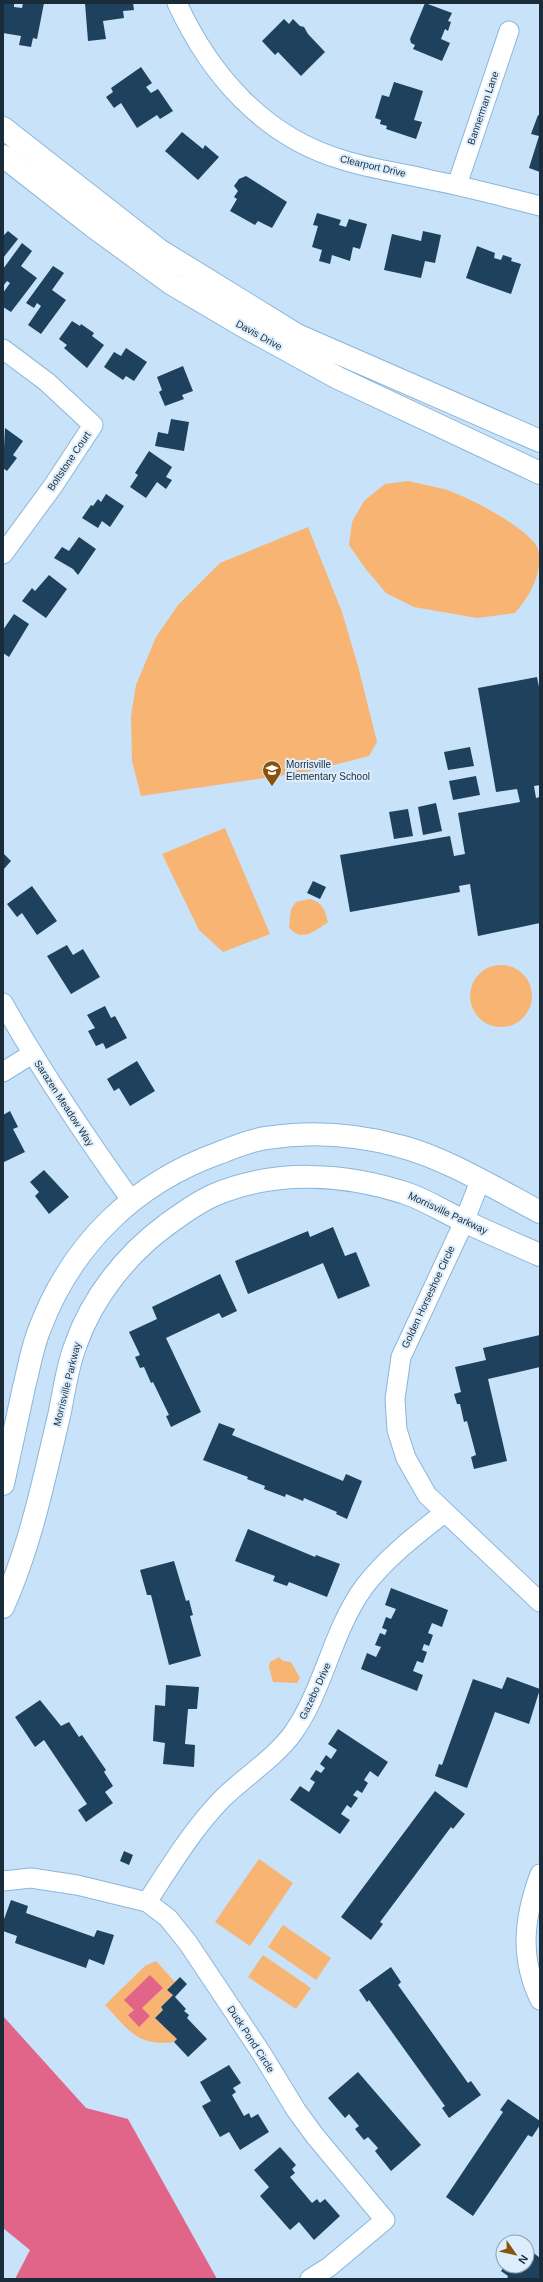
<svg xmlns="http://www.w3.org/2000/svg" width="543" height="2282" viewBox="0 0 543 2282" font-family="Arial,sans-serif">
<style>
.green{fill:#f7b472}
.water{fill:#e16588}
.building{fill:#1e415d}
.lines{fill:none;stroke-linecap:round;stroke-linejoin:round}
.minor-casing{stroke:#8bb6da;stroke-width:21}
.major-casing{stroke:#8bb6da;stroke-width:24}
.minor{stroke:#fff;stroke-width:19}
.major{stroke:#fff;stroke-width:22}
.labels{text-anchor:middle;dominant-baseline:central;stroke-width:4;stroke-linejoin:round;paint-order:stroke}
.street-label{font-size:10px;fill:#1a2b39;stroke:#dceefd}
.poi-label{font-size:10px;fill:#1a2b39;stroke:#dceefd;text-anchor:start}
</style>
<rect width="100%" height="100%" fill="#c8e2f9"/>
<path class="green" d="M408,481c12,3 24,5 36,8 21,6 87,40 94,60 5,25 -8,46 -23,64l-38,5 -63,-11 -28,-14 -21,-25 -16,-23 3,-23 12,-21 21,-17z
M308,527l34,85 16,54 19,76 -8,14 -63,16 -165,24 -9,-35 -1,-45 5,-31 20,-48 22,-32 42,-42z
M225,828l45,106 -47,18 -24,-22 -37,-76z
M310,899c13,4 15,11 18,23 -12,9 -28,21 -39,5l2,-18 5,-7z
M470 996a31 31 0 1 1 62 0a31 31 0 1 1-62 0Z
M279,1657l4,4 8,1 9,16 -3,5 -24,-1 -4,-15 1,-5z
M259,1859l34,24 -43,63 -35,-24z
M283,1925l48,33 -15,22 -48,-33z
M263,1955l48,33 -15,21 -48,-32z
M156,1961l19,21 -8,8 6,5 -12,12 2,3 -8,8 22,21 -3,3c-37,5 -46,-13 -69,-37l40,-39z"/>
<path class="water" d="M150,1975l13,13 -21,20 8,8 -11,11 -11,-12 6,-5 -10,-10z
M3,2016l83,92 42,11 89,160h-202l15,-29 -27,-22z"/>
<path class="building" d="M3,3l11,1v3l8,1 1,-5h21l-7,36 -4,-1 -2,9 -12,-2 2,-9 -18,-3z
M85,3h48l1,7 -11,1 1,7 -21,3 3,18 -18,2z
M425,3l27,10 -4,8 3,1 -3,9 -3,-2 -4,10 9,4 -8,18 -29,-12 2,-4 -4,-2 -1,-4z
M284,19l5,5 4,-5 7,7 4,1 4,7 17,18 -24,24 -23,-24 -3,3 -13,-14z
M141,67l11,16 -6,4 5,6 7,-4 15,22 -13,8 -3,-4 -20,13 -16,-25 -7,5 -8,-11 7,-5 -2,-4z
M394,82l29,9 -9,29 8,2 -6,17 -30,-10 1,-3 -7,-2 1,-4 -6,-2 7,-23 7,2z
M538,115l2,1v56l-11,-4 10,-32 -8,-2z
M182,132l21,17 2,-4 14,12 -21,23 -33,-29z
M246,176l41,26 -15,26 -14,-7 -3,4 -25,-14 7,-12 -3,-2 4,-6 -4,-5 5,-7z
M317,213l24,7 -2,5 7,2 3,-8 18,5 -7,25 -7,-2 -3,14 -18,-6 -2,9 -11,-3 3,-11 -10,-3 6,-21 -5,-1z
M8,231l10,8 -15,19v-22z
M423,231l18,4 -6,28 -10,-2 -4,17 -37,-8 8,-36 29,7z
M22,243l10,8 -11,15 16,12 -26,34 -8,-5v-14l7,-10 -3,-2 -4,5v-17z
M477,246l18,7 -1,5 7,2 2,-5 9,3 -1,3 10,3 -10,30 -45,-16z
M53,266l11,7 -12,17 14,10 -25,34 -13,-9 13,-19 -4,-3 -3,5 -8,-5z
M72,321l8,5 1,-2 13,9 -2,3 12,9 -17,23 -23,-20 3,-3 -8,-6z
M126,348l21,14 -13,19 -8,-5 -3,4 -19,-13 10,-15 7,4z
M183,366l10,25 -11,4 2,4 -19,7 -6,-14 3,-2 -5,-13z
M171,419l18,3 -5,29 -29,-5 3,-14 10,2z
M5,428l18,13 -10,14 4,3 -10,13 -4,-3z
M149,451l23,16 -6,10 6,3 -6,9 -9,-7 -11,16 -16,-11 8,-12 -3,-2z
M106,494l18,12 -14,21 -8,-6 -4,7 -16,-10 9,-13 2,1 5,-7 3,3z
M79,537l17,12 -18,26 -5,-6 -19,-11 8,-11 7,4z
M49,575l18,14 -21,29 -24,-17 10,-13 3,3z
M14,614l15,10 -20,33 -6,-4v-23z
M537,677l3,15v93l-6,1 2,12 4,-1v126l-62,13 -8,-52 -11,2 1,6 -110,20 -10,-57 110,-19 4,20 11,-2 -7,-41 62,-11 -3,-13 -21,3 -18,-104z
M470,747l4,19 -26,4 -4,-18z
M476,776l4,19 -27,5 -4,-19z
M436,803l6,28 -19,4 -5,-28z
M408,809l5,27 -19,3 -5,-27z
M3,853l8,8 -8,9z
M313,881l13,6 -6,12 -13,-6z
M32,886l25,35 -20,14 -15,-22 -5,4 -10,-13z
M67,945l6,10 10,-6 17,28 -29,17 -24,-38z
M105,1006l6,12 4,-2 12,22 -21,11 -3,-6 -7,3 -8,-15 7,-3 -8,-13z
M137,1061l18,30 -25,15 -11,-18 -5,3 -7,-12z
M10,1111l8,16 -5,2 12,23 -21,10 -1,-47z
M44,1170l25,27 -20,17 -14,-18 4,-4 -9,-10z
M333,1227l12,29 11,-4 14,34 -32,13 -15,-36 -75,31 -13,-33 73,-30 2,6z
M220,1274l17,37 -15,7 -3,-5 -53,25 35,74 -30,15 -5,-11 3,-1 -16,-33 -2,1 -7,-16 -4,1 -5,-11 5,-2 -11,-23 28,-13 -5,-12z
M540,1335v32l-52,12 19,82 -33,8 -3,-12 5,-2 -9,-34 -3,1 -4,-18h-3l-3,-10 7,-2 -6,-25 31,-7 -3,-12z
M219,1423l16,6 -3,6 111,46 3,-7 16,7 -15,38 -11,-5 1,-2 -33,-14 -1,3 -17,-7 -1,3 -21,-8 1,-3 -18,-7 1,-2 -45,-17z
M248,1529l67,28 1,-2 24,9 -13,33 -38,-15 -2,4 -14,-5 2,-5 -40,-15z
M174,1561l12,40 3,-1 4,15 -3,1 11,40 -32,9 -18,-70h-4l-7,-25z
M391,1588l57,22 -6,17 -10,-4 -4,10 5,2 -4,11 -5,-2 -2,6 5,2 -4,11 -6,-2 -4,10 10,4 -6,16 -56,-22 6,-16 9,4 5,-10 -6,-2 5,-12 5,2 2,-5 -5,-2 4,-11 5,2 5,-10 -11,-4z
M507,1677l33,12 -11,35 -34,-12 -28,76 -32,-12 4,-12 3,1 31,-86 29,10z
M166,1685l33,2 -2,22h-9l-3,35 10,1 -1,22 -31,-3 2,-21 -12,-2 2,-36 10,1z
M40,1700l21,26 8,-4 10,15 3,-2 24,35 -2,2 9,14 -8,6 8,11 -27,19 -8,-12 9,-6 -43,-64 -9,7 -20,-30z
M338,1729l50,33 -10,15 -8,-6 -6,9 4,3 -6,10 -5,-3 -4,5 5,3 -7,10 -4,-3 -6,9 9,6 -10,14 -50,-34 10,-14 9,6 6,-10 -5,-3 6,-9 5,3 4,-5 -5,-4 6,-9 5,4 6,-9 -9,-6z
M435,1791l30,23 -12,15 -2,-2 -71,95 3,2 -12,16 -30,-23z
M124,1851l9,4 -4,10 -9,-4z
M11,1900l17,6 -2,7 68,24 3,-7 17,5 -10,30 -15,-6 -3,9 -71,-25 2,-7 -14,-5v-9z
M391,1967l10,15 -3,3 70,98 3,-2 10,14 -32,23 -7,-10 3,-2 -76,-106 -2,2 -8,-12z
M180,1977l7,7 -12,13 11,12 -2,2 5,4 -2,3 20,21 -19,18 -14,-15 3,-3 -22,-21 8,-8 -2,-3 12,-12 -6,-5z
M229,2065l12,18 -8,5 3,4 -4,3 12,21 5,-3 2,5 7,-4 11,18 -29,18 -11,-18 -9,5 -18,-31 9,-5 -11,-19z
M358,2072l63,73 -30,26 -16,-20 3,-3 -10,-11 -4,3 -9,-11 4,-3 -10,-12 -4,4 -17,-20z
M508,2099l32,22v4l-8,12 -4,-2 -55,81 -27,-19 57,-85 -3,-2z
M280,2147l16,18 -4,4 3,4 -5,4 22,26 5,-4 3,4 5,-4 15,17 -26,24 -15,-18 -9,8 -30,-34 9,-9 -15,-17z
M527,2245l4,3 -1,2 10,8v21h-33l1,-3 -7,-5 4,-5h22z"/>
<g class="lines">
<defs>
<path id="minor" d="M177,3c33,72 87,134 166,157 28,9 59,13 88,20 37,7 73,17 109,26
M457,185l52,-154
M3,349l44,33 46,43 -40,61 -50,68
M3,1003c39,69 82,133 128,197
M3,1072l29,-18
M480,1181l-16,41 -63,135 -6,42 2,31 9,28 21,37 113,107
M540,1874c-16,43 -21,83 0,126
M3,1881l28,-3 46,7 70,17 21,16 20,25 74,111 34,56 19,26 70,84 -56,47 -19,12
M147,1902c23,-35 45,-72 75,-103 22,-22 52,-40 71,-66 31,-44 39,-102 71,-146 22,-29 52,-52 80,-74"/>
<path id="major" d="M3,128l156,122 138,85 243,106
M3,156l91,71 78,57 73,43 93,51 202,95
M3,1484c7,-32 14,-65 21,-97 5,-19 8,-40 16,-59 32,-84 95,-145 179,-175 15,-6 32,-13 47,-15 45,-7 89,-4 133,8 45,11 99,44 141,66
M3,1607c28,-63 40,-124 56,-191 5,-23 8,-50 17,-72 16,-46 50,-89 89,-118 15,-11 31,-23 49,-31 61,-26 132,-22 194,-1 20,7 38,19 56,27 25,12 51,23 76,34"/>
</defs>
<use href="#minor" class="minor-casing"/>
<use href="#major" class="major-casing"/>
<use href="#minor" class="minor"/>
<use href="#major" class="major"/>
</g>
<defs>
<symbol id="school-pin" viewBox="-11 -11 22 30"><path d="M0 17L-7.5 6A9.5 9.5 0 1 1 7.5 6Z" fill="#8b5209" stroke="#dceefd"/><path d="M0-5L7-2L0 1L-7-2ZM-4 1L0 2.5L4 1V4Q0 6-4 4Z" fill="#fff"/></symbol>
</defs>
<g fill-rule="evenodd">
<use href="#school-pin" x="261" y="759" width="22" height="30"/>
</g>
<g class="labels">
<g class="street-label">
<text transform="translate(483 108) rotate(-71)">Bannerman Lane</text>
<text transform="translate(373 166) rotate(13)">Clearport Drive</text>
<text transform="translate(259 335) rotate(29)">Davis Drive</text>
<text transform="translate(69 461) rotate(-56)">Boltstone Court</text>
<text transform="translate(64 1103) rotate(57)">Sarazen Meadow Way</text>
<text transform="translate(448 1213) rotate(25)">Morrisville Parkway</text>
<text transform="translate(428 1297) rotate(-65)">Golden Horseshoe Circle</text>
<text transform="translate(67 1384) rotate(-76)">Morrisville Parkway</text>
<text transform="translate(315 1691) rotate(-65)">Gazebo Drive</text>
<text transform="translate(251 2039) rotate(57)">Duck Pond Circle</text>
</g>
<g class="poi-label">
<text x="286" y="764">Morrisville<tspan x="286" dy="12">Elementary School</tspan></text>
</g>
</g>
<rect width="543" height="2282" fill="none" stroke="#1a2b39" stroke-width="8"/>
<g transform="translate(515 2254) rotate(124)"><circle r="19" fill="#dceefd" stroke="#8ea0af"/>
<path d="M0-3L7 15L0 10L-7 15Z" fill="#8b5209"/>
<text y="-6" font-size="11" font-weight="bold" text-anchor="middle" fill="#1a2b39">N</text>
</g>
</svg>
